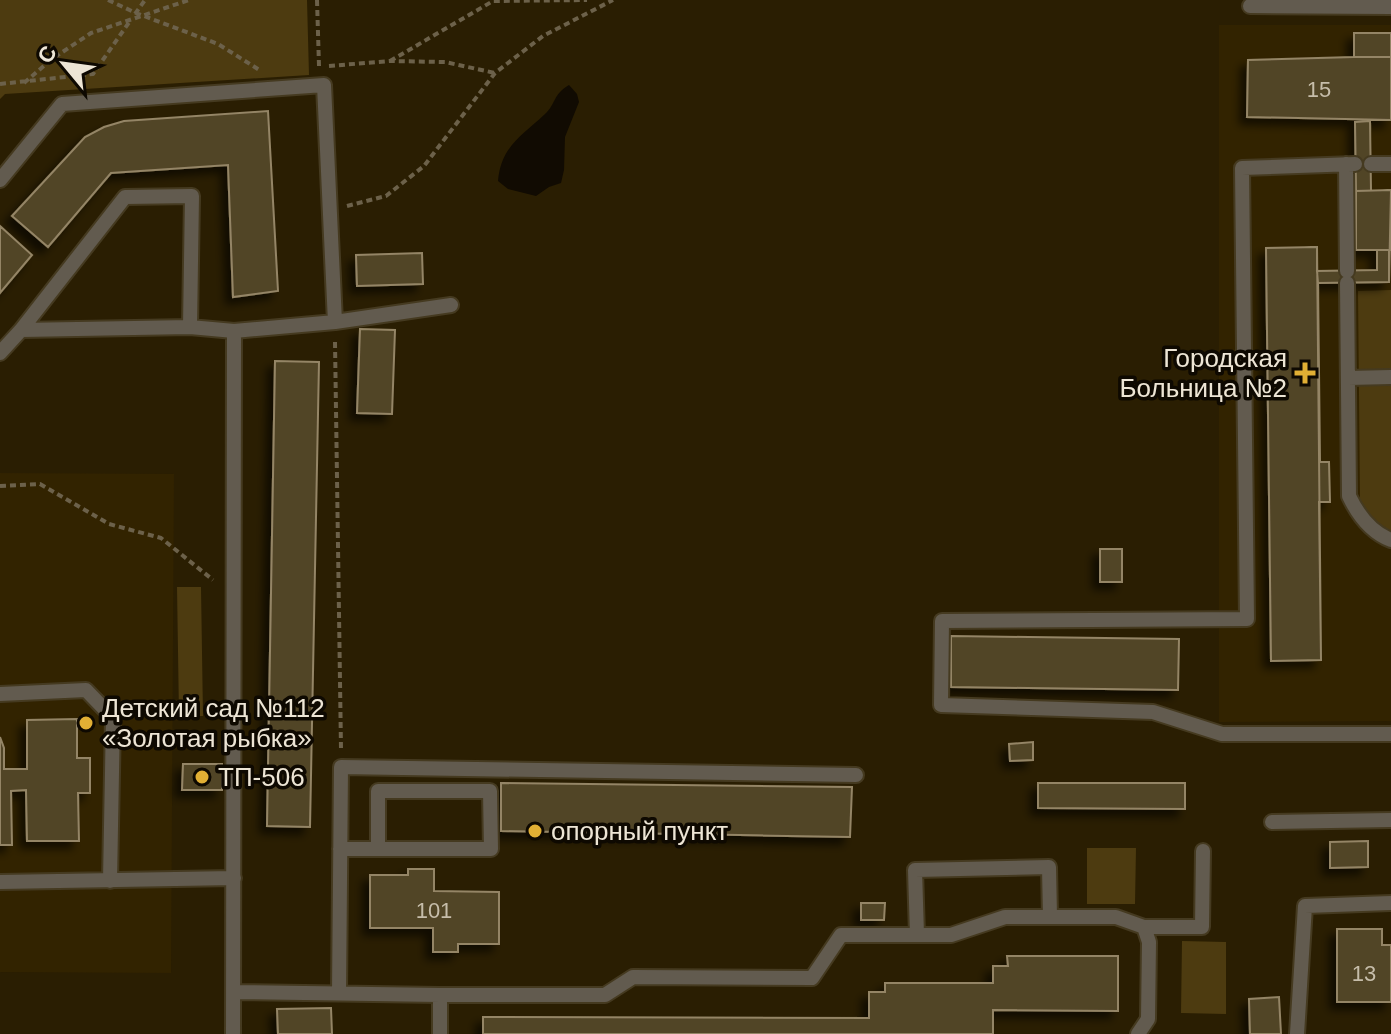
<svg xmlns="http://www.w3.org/2000/svg" width="1391" height="1034" viewBox="0 0 1391 1034" font-family="Helvetica,sans-serif">
<style>
.built{fill:#322300}
.green{fill:#4d3b10}
.water{fill:#110b02}
.building{fill:#514427;stroke:#948566;stroke-width:2;filter:url(#shadow)}
.lines{fill:none;stroke-linecap:round;stroke-linejoin:round}
.service-casing{stroke:#453a20;stroke-width:18}
.path{stroke:#6c614a;stroke-width:4;stroke-dasharray:6 4;stroke-linecap:butt}
.service{stroke:#625b4f;stroke-width:14}
.poi-dot{fill:#e1af34;stroke:#0e0901;stroke-width:3}
.labels{text-anchor:middle;dominant-baseline:central;stroke-width:7;stroke-linejoin:round;paint-order:stroke}
.number-label{font-size:22px;fill:#c6bdaa}
.poi-label{font-size:26px;fill:#ede5d5;stroke:#0e0901;text-anchor:start}
</style>
<defs>
<filter id="shadow"><feDropShadow dx="-7" dy="7" stdDeviation="4" flood-color="#0009"/></filter>
</defs>
<rect width="100%" height="100%" fill="#2a1e02"/>
<path class="built" d="M1219,25h172v696l-172,1z
M0,473l174,1 -3,499 -171,-1z"/>
<path class="green" d="M0,0h307l2,75 -304,19 -5,5z
M1391,290v241l-17,-10 -14,-21 -2,-209z
M177,587h24l2,129h-24z
M1087,848h49l-1,56h-48z
M1182,941l44,1v72l-45,-1z"/>
<path class="water" d="M569,85l8,9 2,8 -14,35 -1,33 -3,13 -12,4 -13,9 -28,-7 -10,-8c3,-35 24,-45 47,-67 11,-10 8,-20 24,-29z"/>
<path class="building" d="M1354,33h37v24h-37z
M1354,57h37v63l-144,-3 1,-57z
M268,111l10,180 -45,6 -5,-132 -117,8 -63,74 -36,-31 73,-79 19,-10 20,-6z
M1370,121l1,70h-15l-1,-69z
M1391,190l-2,92 -71,1 2,179h9l1,40h-11l2,158 -50,1 -5,-413 51,-1v24l60,-1v-20h-21v-59z
M1391,190v60h-35v-59z
M0,226l32,29 -32,38z
M1317,247l4,413 -50,1 -5,-413z
M1377,250h12v32l-71,1 -1,-12 60,-1z
M422,253l1,31 -66,2 -1,-31z
M360,329l35,1 -3,84 -35,-1z
M275,361l44,1 -9,465 -43,-1z
M1100,549h22v33h-22z
M951,636l228,3 -1,51 -227,-3z
M77,719v39h13v35h-12l1,48h-52l-1,-51 -15,1 1,54h-12v-108l4,11v21h23v-49z
M1033,742v18l-23,1 -1,-17z
M183,764h39v26h-40z
M501,783l351,4 -2,50 -349,-6z
M1038,783h147v26l-147,-1z
M1368,841v26l-38,1v-26z
M408,869h26v22l65,1v52h-41v8h-25v-24h-63v-53h38z
M861,903h24l-1,17h-23z
M1337,929h45v16h9v57h-54z
M1007,956h111v55l-125,-1v24h-510v-17l386,1v-26h16v-9h108v-17h15z
M1279,997l2,37h-31l-1,-35z
M331,1008l1,26h-54l-1,-25z"/>
<g class="lines">
<defs>
<path id="service" d="M1250,6l141,1
M1346,164l1,107
M1355,164l-113,4 5,451 -305,2 -1,84 212,7 69,22h169
M1371,164h20
M0,180l62,-76 262,-19 11,237
M1347,283l2,213c9,19 21,36 42,44
M21,330l104,-133 67,-1 -2,131
M0,353l21,-23 169,-3 44,4 101,-9 116,-17
M1348,378l43,-1
M0,694l86,-4 27,28 -3,163
M1272,822l119,-2
M340,849h151l-1,-58h-112v58
M0,882l234,-4
M1144,927h58l1,-76
M917,935l-2,-65 134,-3 1,50
M234,992l206,3v39
M339,993l2,-226 515,8
M440,995h165l28,-18 179,1 29,-43h110l54,-18h111l28,10 5,15 -1,77 -10,15
M233,1034l1,-703
M1297,1034l8,-128 86,-3"/>
</defs>
<use href="#service" class="service-casing"/>
<path class="path" d="M108,0l28,13 82,31 43,27
M317,0l2,66
M135,14l10,-14
M390,61l103,-60 94,-1
M329,66l61,-5 55,1 50,11
M24,83l28,-24 39,-26 98,-33
M0,84l93,-10 37,-53
M347,206l39,-10 38,-30 71,-93 48,-37 70,-36
M335,342l6,407
M0,486l40,-2 69,40 52,14 52,42"/>
<use href="#service" class="service"/>
</g>
<g class="poi-dot">
<path d="M1301 361h8v8h8v8h-8v8h-8v-8h-8v-8h8z"/>
<circle cx="86" cy="723" r="8"/>
<circle cx="202" cy="777" r="8"/>
<circle cx="535" cy="831" r="8"/>
</g>
<g class="labels">
<g class="number-label">
<text x="1319" y="89">15</text>
<text x="434" y="910">101</text>
<text x="1364" y="973">13</text>
</g>
<g class="poi-label">
<text x="1287" y="358" text-anchor="end">Городская<tspan x="1287" dy="30">Больница №2</tspan></text>
<text x="102" y="708">Детский сад №112<tspan x="102" dy="30">«Золотая рыбка»</tspan></text>
<text x="218" y="777">ТП-506</text>
<text x="551" y="831">опорный пункт</text>
</g>
</g>
<g transform="translate(64 64) rotate(299)" stroke="#0e0901" stroke-width="6" paint-order="stroke">
<path d="M0-6L14 30L0 20L-14 30Z" fill="#ede5d5"/>
<text y="-12" font-size="22" font-weight="bold" text-anchor="middle" fill="#ede5d5">С</text>
</g>
</svg>
